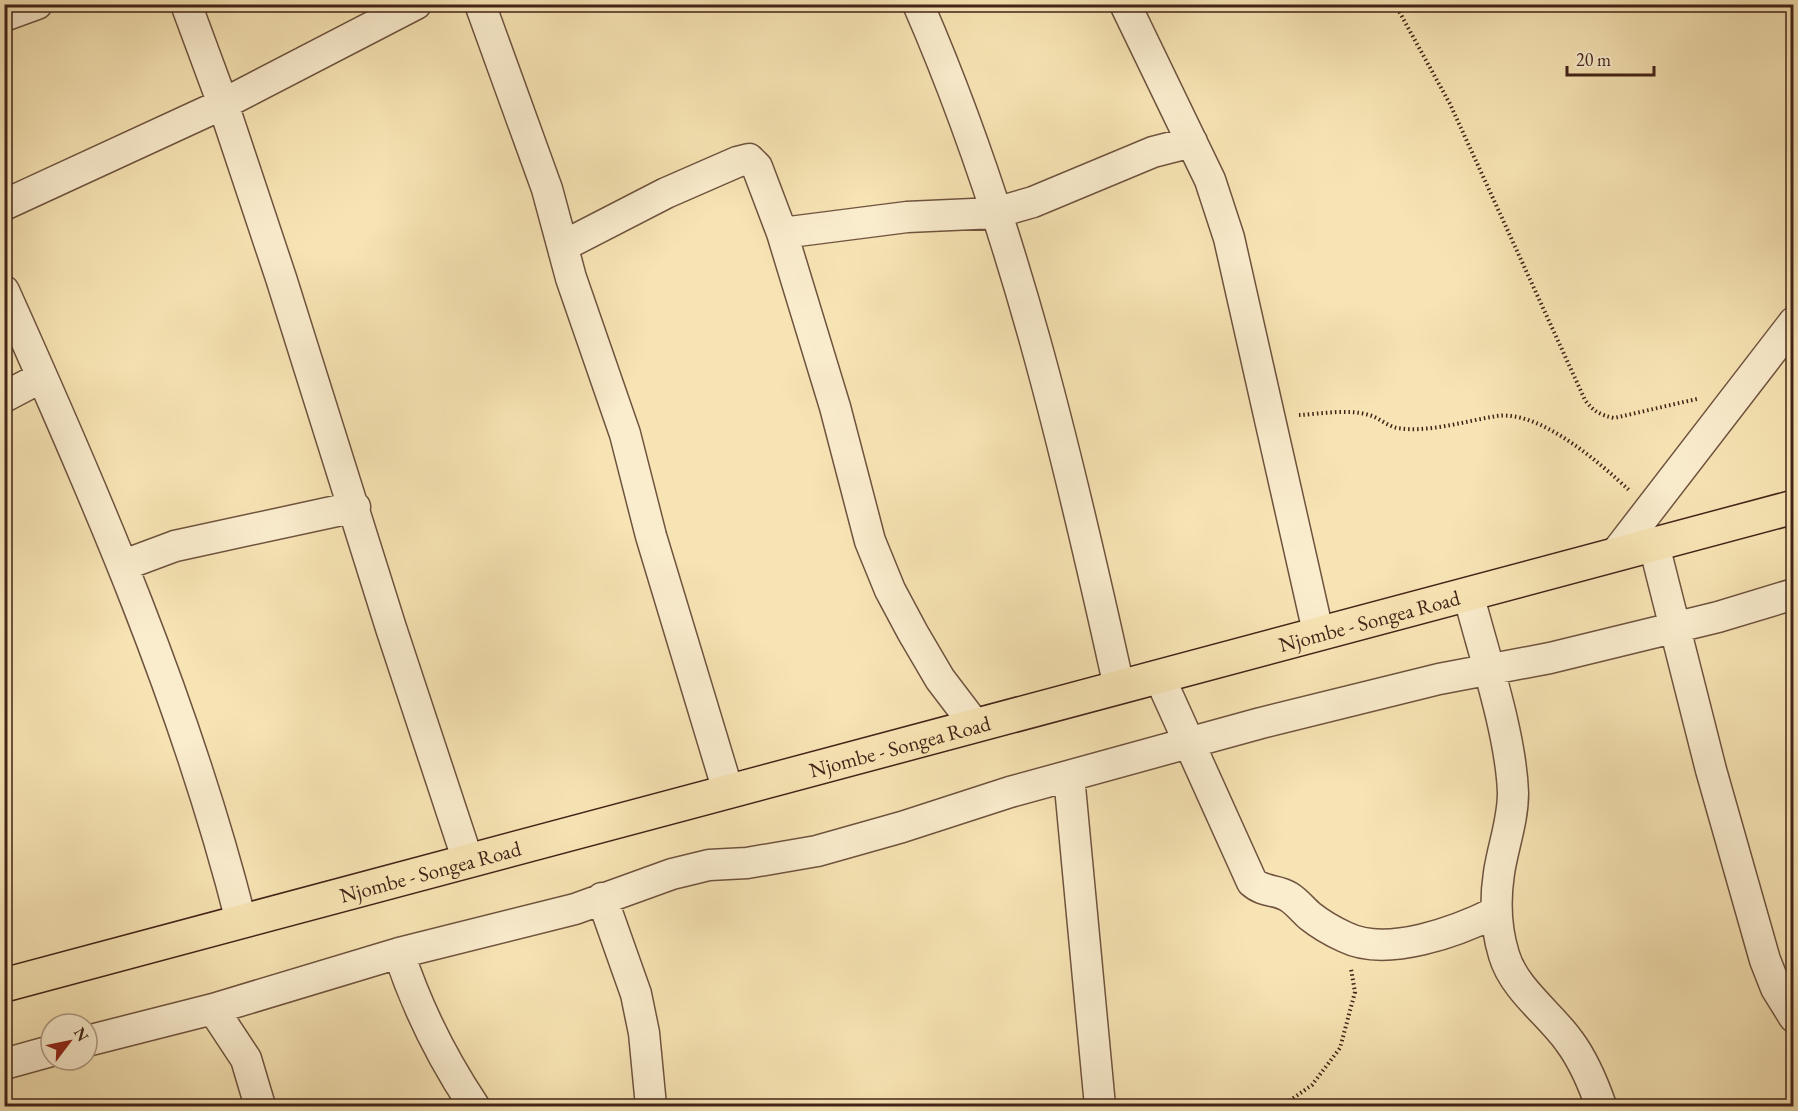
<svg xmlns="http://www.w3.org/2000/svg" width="1798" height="1111" viewBox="0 0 1798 1111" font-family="'EB Garamond',serif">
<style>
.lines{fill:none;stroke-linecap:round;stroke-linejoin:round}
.minor-casing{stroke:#6f533f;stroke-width:33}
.trunk-casing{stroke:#422318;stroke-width:36}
.path{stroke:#422318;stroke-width:4;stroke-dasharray:1.5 3;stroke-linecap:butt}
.minor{stroke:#faedce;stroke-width:30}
.trunk{stroke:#f7e4b4;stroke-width:33}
.labels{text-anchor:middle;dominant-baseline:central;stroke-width:4.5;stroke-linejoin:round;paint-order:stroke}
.street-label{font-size:21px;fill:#422318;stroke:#faedce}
</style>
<rect width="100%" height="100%" fill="#f7e4b4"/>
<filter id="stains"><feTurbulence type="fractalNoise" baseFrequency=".00333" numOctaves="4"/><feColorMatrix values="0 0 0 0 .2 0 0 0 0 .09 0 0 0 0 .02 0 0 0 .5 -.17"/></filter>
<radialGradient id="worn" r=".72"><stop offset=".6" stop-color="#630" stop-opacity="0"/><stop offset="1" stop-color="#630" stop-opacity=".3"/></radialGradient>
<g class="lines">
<defs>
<path id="minor" d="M186,4l37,100 58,174 110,350 77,233
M480,4l67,185 24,89 54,156 26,102 77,255
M918,4c95,218 150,452 201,683
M1125,4l85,176 19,58 89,394
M4,16l33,-12
M4,205l219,-101 193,-100
M782,233l125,-16 88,-4 38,-11 120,-50 39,-10
M563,246l103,-53 71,-31 12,-3 8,8 25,66 53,174 35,134 20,49 23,43 27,46 35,46
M4,291c92,205 182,412 237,630
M4,397l38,-20
M1654,545l57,225 54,190 11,28 18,29
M1616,553l178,-231
M124,565l51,-19 180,-39
M1468,593c15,59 43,140 45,200 0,28 -10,53 -14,80 -4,26 -3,56 5,82 10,34 45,58 65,86 15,20 24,42 32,65
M1159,676l93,206c12,11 25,7 37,15 8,5 14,13 21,19 10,8 24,16 35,21 42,21 113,-6 151,-25
M1069,776l31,330
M602,898l34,96 8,39 7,73
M399,953c18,55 43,105 75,153
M213,1009l33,50 14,47
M87,1041l126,-32 186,-56 176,-44 97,-35 37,-9 38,-2 70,-12 85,-24 108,-35 251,-69 178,-44 111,-21 168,-41 76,-23
M4,1064l47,-13"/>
<g id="trunk">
<path id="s1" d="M4,985l1790,-478"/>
</g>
</defs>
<use href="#minor" class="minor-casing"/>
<use href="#trunk" class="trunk-casing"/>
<path class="path" d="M1395,4l55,100 135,296c8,11 15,15 29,18l83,-19
M1299,415c22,-1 51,-7 73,1 8,3 16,10 25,12 32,5 68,-7 100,-12 43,-6 103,47 133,75
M1282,1106l30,-21 28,-37 15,-56 -4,-23"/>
<use href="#minor" class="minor"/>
<use href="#trunk" class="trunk"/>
</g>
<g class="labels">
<g class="street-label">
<text stroke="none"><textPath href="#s1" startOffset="1413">Njombe - Songea Road</textPath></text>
<text stroke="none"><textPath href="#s1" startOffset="927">Njombe - Songea Road</textPath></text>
<text stroke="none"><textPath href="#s1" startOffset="441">Njombe - Songea Road</textPath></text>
</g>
</g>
<rect width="1798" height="1111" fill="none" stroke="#f7e4b4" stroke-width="24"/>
<rect x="6" y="6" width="1786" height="1099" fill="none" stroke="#422318" stroke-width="3"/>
<rect x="12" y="12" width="1774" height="1087" fill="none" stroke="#422318" stroke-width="1.5"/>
<g transform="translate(69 1042) rotate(58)"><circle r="28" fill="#faedce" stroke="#b09c85" stroke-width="1.5"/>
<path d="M0-4.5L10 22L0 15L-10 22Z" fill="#8f2418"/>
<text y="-9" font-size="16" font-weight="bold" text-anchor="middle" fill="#422318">N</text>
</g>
<path d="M1567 66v9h87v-9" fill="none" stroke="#422318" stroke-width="3"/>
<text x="1576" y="66" font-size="18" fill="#422318" stroke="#faedce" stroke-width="4.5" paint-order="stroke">20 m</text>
<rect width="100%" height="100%" filter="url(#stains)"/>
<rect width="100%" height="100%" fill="url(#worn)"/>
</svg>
